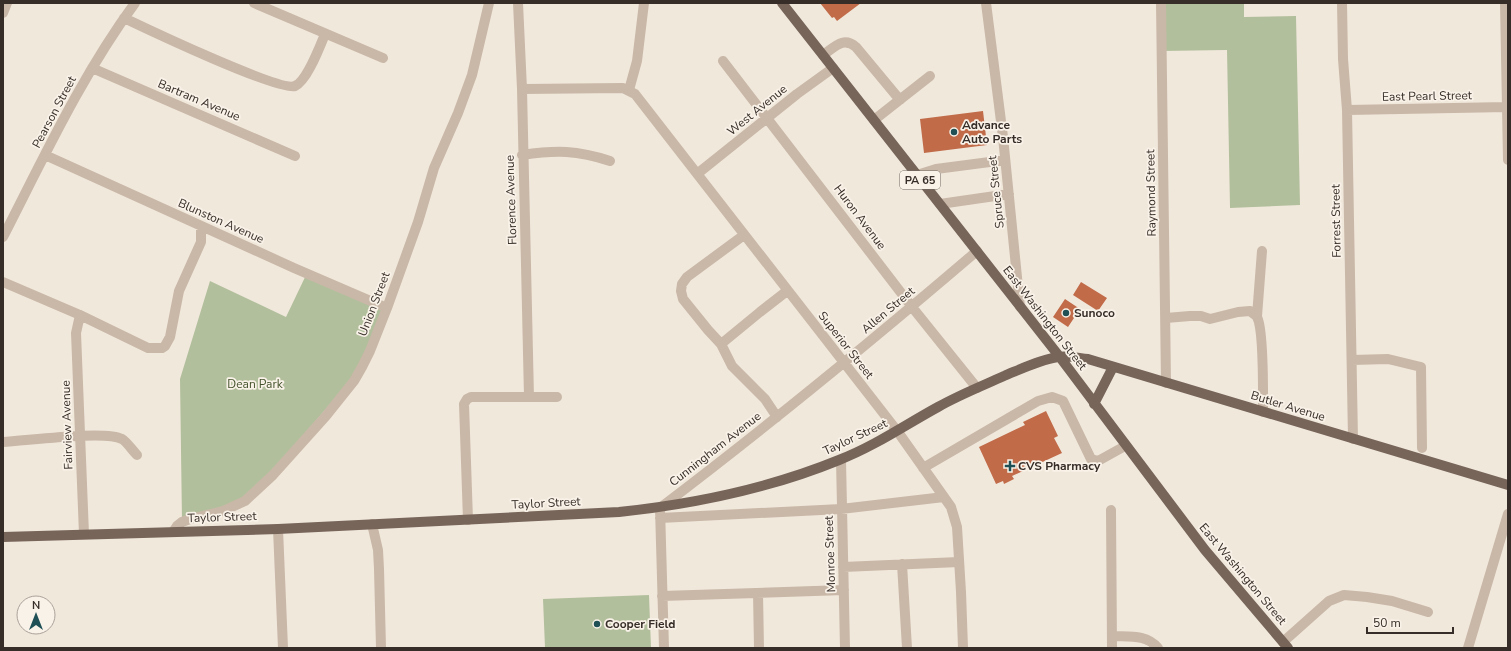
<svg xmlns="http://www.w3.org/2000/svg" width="1511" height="651" viewBox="0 0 1511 651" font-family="'Nunito Sans',sans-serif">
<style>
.green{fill:#b2bf9c}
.building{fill:#c16b49}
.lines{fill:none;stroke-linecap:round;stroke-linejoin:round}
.minor{stroke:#c9b8a8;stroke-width:10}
.major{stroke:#77655a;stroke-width:10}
.poi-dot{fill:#1f5056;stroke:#f9f2e8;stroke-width:1.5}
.labels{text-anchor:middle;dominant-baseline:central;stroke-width:3.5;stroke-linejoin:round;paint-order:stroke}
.shield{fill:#f9f2e8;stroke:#706862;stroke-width:1}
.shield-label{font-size:11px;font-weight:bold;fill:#362d28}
.street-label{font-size:12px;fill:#362d28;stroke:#f9f2e8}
.poi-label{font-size:12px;font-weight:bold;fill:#362d28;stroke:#f9f2e8;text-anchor:start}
.park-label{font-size:12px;fill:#44532d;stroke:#f9f2e8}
</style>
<rect width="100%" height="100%" fill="#f1e8dc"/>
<path class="green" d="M1161,3h83v14l52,-1 4,189 -70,3 -3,-158 -65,1z
M307,273l80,35 -25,59 -111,129 -69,26 -2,-143 30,-98 76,36z
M649,595l2,53h-106l-2,-49z"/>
<path class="building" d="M820,3h41l-24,18 -3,-4 -2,1z
M983,111l4,34 -63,8 -4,-34z
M1081,282l26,16 -9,13 -25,-16z
M1065,299l15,10 -12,18 -15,-10z
M1046,411l12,25 -4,2 8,15 -50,23 2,3 -10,5 -1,-3 -7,3 -17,-37 46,-22 -2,-3z"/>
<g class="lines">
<path class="minor" d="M254,3l129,55
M518,3l4,86 7,308
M986,3l17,134 17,170
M1161,3l5,380
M1342,3l1,56 4,51 6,329
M1505,3l3,157
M3,13l4,-10
M124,18c23,11 156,74 171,68 12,-5 25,-40 30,-52
M823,55c12,-8 20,-19 33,-8l44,53
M723,61l189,246 65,81
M92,68l203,88
M522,89l101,-1 12,6 263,338 53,75 6,20 4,65 2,56
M629,90l8,-29 7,-58
M1347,110l160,-3
M874,120l56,-44
M45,155l249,113 93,40
M522,155c34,-5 55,-5 88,6
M697,174l100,-80 36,-26
M917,175l19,-6 69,-9
M940,204l69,-10
M744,235l-57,42 -5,7 -1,7 2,8 25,31 13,14 11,22 33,33 12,18
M3,237c41,-80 79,-162 132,-234
M3,282l77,33
M1257,316l5,-65
M1166,318l24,-2h11l9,3 28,-7 12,-1c2,2 6,4 7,6 7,12 6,77 6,95
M721,344l39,-32 27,-21
M1352,360l36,-1 33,8 1,81
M3,442c23,-1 102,-12 119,-3 5,3 10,11 15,16
M841,460l4,188
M923,468l115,-67 14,-4 11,4 28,58 7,2 27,-15
M1111,510l1,138
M660,518l181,-9 103,-12
M468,520l-4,-116 3,-5 4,-2h86
M372,524l6,26 1,19 2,79
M278,529l5,119
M173,532l4,-6 5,-4 8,-3 33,-8 22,-10 28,-26 53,-59 28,-35 8,-14 8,-16 17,-43 31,-86 16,-54 24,-55 14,-38 17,-72
M84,534l-8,-201 4,-18 68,33h14l3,-2 5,-9 9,-46 22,-49v-16
M902,564l5,84
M843,567l116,-5
M758,593l1,55
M662,596l182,-6
M1112,636c17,1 34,-2 46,12
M1283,642l46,-41 15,-6 23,2 25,4 36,11
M664,648l-4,-140c108,-82 213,-168 317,-257
M1468,648l40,-134"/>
<path class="major" d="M782,3l277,353 146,194 83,98
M1094,404l19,-37
M3,537l275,-8 341,-17c76,-8 149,-23 220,-52 36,-14 66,-35 99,-53 21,-12 44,-21 66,-31 17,-7 35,-16 54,-19 9,-2 20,1 30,2l420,126"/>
</g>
<g class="poi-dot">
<circle cx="954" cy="132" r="4"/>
<circle cx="1066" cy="313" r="4"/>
<path d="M1008 460h4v4h4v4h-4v4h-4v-4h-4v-4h4z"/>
<circle cx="597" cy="624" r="4"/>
</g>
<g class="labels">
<rect class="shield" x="900" y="171" width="40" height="18" rx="3"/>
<g class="shield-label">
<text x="920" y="180">PA 65</text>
</g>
<g class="street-label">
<text transform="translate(1427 96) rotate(-1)">East Pearl Street</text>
<text transform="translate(199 100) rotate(23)">Bartram Avenue</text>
<text transform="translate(757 110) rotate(-39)">West Avenue</text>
<text transform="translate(54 112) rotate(-62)">Pearson Street</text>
<text transform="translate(996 192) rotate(-96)">Spruce Street</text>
<text transform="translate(1151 193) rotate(-91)">Raymond Street</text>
<text transform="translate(511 200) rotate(-92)">Florence Avenue</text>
<text transform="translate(860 217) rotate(53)">Huron Avenue</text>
<text transform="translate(221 221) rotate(24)">Blunston Avenue</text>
<text transform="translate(1336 221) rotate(-91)">Forrest Street</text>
<text transform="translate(374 304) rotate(-69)">Union Street</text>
<text transform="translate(888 310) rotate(-40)">Allen Street</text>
<text transform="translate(1045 318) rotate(52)">East Washington Street</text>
<text transform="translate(846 345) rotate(52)">Superior Street</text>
<text transform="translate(1288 406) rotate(17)">Butler Avenue</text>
<text transform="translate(67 425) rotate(-92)">Fairview Avenue</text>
<text transform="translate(855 437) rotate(-25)">Taylor Street</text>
<text transform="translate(715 449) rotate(-38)">Cunningham Avenue</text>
<text transform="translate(546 503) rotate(-3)">Taylor Street</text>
<text transform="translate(222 517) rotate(-2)">Taylor Street</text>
<text transform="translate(830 554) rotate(-92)">Monroe Street</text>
<text transform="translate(1243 574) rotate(50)">East Washington Street</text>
</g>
<g class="poi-label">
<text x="962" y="125">Advance<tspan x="962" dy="14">Auto Parts</tspan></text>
<text x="1074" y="313">Sunoco</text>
<text x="1018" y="466">CVS Pharmacy</text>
<text x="605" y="624">Cooper Field</text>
</g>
<g class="park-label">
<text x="255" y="384">Dean Park</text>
</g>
</g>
<rect width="1511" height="651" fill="none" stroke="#362d28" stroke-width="8"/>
<g transform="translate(36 615)"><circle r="19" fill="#f9f2e8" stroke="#aba39b"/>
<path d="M0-3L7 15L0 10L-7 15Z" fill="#1f5056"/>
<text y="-6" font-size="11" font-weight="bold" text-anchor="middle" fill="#362d28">N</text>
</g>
<path d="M1367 627v6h86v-6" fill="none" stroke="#362d28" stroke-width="2"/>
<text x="1373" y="627" font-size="12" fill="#362d28" stroke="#f9f2e8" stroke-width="3" paint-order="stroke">50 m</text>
</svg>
